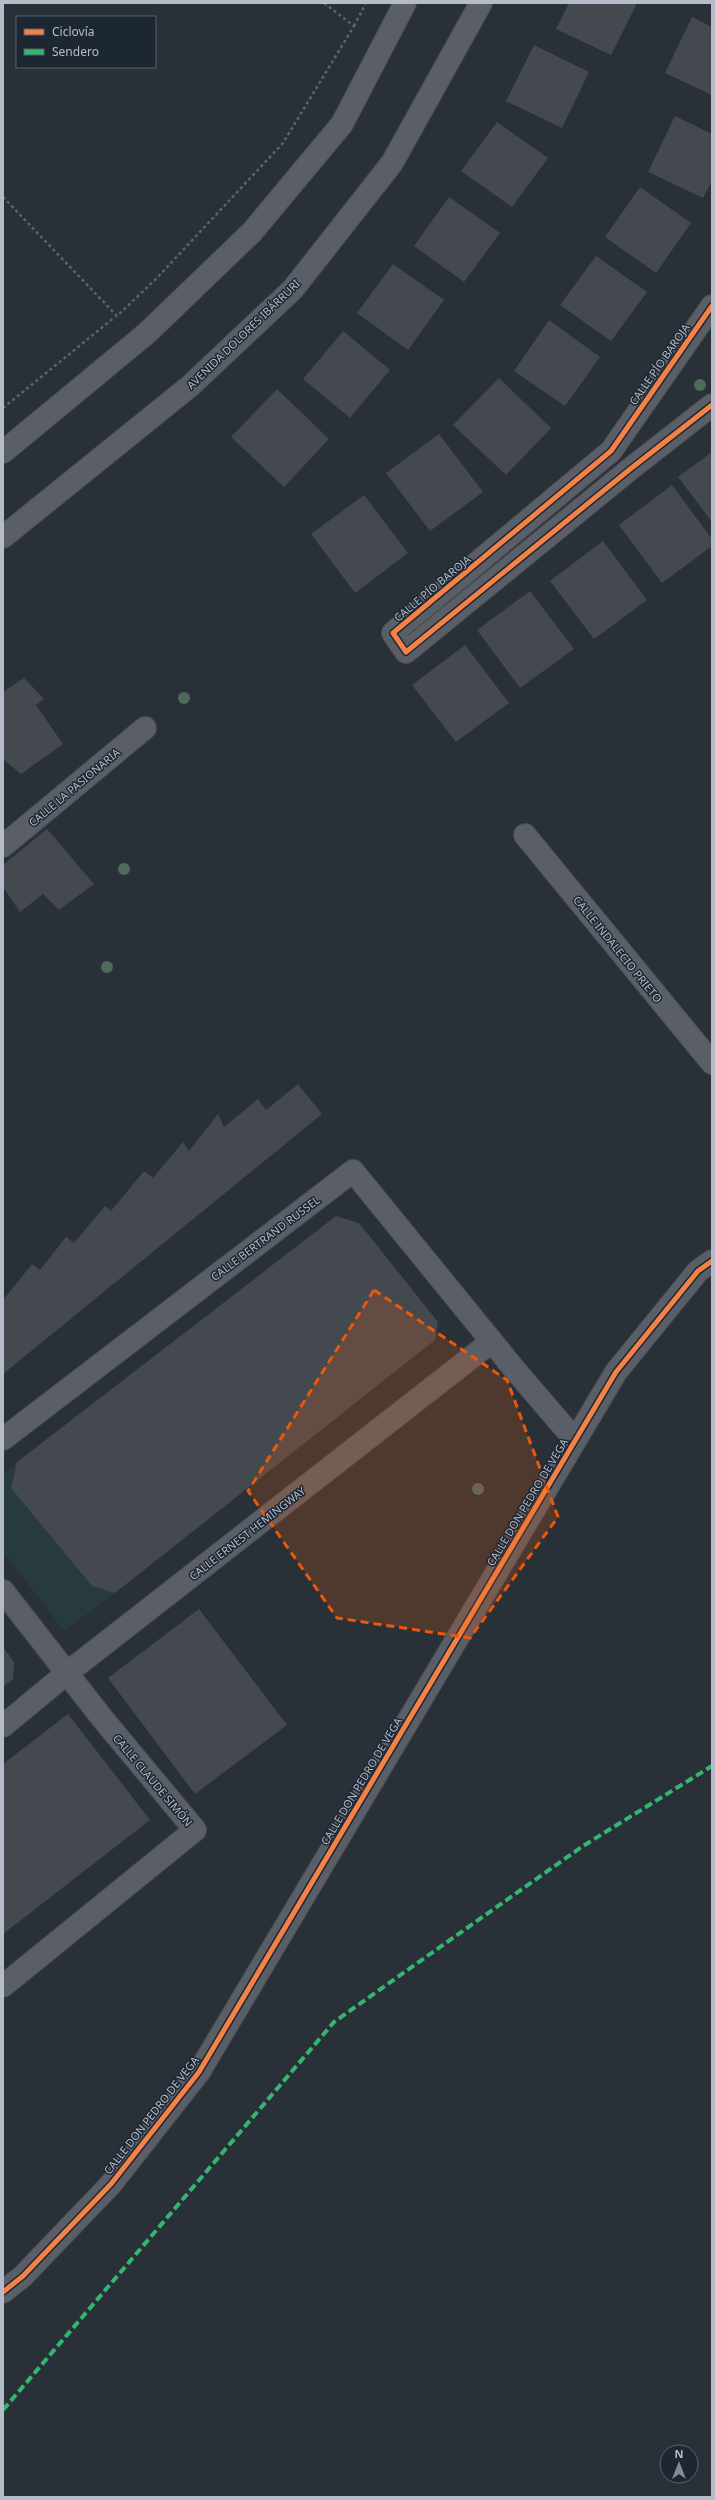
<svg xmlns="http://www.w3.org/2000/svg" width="715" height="2500" viewBox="0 0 715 2500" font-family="'Noto Sans',sans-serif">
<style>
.green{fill:#273a3e}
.building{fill:#444950}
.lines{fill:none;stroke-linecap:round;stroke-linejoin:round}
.minor-casing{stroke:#484c53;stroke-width:24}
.path{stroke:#5d636a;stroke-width:2.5;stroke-dasharray:3 3;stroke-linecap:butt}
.minor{stroke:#5a5e66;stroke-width:22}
.quiet{stroke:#33b770;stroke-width:4;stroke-dasharray:8 4;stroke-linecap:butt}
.cycleway-casing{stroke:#1d2633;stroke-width:8}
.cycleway{stroke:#f48246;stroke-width:5}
.tree{fill:#4e6a5a}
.marked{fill:#e8590c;fill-opacity:0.2;stroke:#e8590c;stroke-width:3;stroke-dasharray:8 5;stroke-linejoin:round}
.labels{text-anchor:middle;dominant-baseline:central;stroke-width:3;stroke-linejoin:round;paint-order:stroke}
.street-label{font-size:11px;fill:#b4bcc9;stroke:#1d2633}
</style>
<rect width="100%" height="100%" fill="#2a3038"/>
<path class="green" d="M17,1462l-5,26 80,98 23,7 -51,38 -61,-80v-78z"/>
<path class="building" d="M569,3h68l-26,52 -55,-26z
M692,17l20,10v68l-47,-22z
M534,45l55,27 -27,56 -56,-27z
M675,116l37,18v47l-9,17 -55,-26z
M497,122l51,36 -36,49 -51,-36z
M640,187l51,36 -35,50 -51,-36z
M449,197l51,36 -36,49 -50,-36z
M596,256l51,36 -36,49 -51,-36z
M393,264l51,36 -36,50 -51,-37z
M549,320l51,37 -35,49 -51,-35z
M343,331l47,39 -40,48 -47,-39z
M499,378l52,50 -45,47 -53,-50z
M277,389l52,50 -45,48 -53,-50z
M439,434l44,58 -53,39 -44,-58z
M712,452v70l-34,-45z
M672,485l40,54v7l-50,37 -43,-58z
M364,495l44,58 -53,40 -44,-59z
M603,541l44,59 -53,39 -44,-58z
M530,591l44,58 -54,39 -43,-58z
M465,645l44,58 -53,39 -44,-57z
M24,678l20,21 -8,6 27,39 -42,30 -18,-15v-67z
M47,829l47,55 -35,26 -16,-16 -23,18 -17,-25v-22z
M298,1084l24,30 -319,260v-74l29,-36 8,6 26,-33 8,6 31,-37 6,5 33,-40 9,7 30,-36 6,9 29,-37 6,13 34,-28 8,11z
M336,1216l23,7 79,99 -3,18 -320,253 -23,-7 -81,-98 6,-26z
M199,1609l88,116 -92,69 -87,-116z
M3,1647l11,15 -1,17 -10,8z
M68,1714l82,106 -147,114v-170z"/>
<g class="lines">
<defs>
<path id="minor" d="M712,306l-101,145 -218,182 13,19 223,-182 83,-65
M3,452l144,-119 105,-101 90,-108 63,-121
M3,537l187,-151 103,-97 99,-126 89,-160
M525,835l187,228
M3,846l142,-118
M3,1439l350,-268 162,199 60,70
M3,1591l99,127 93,112 -192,156
M3,1726l64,-53 424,-331
M3,2292l20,-16 88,-92 88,-112 417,-700 82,-101 14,-10"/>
</defs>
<use href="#minor" class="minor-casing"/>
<path class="path" d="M354,26l12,-23
M3,197l114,119 39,-37 127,-136 71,-117 -30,-23
M3,408l112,-91"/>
<use href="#minor" class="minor"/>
<path class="quiet" d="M3,2410l331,-388 249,-176 129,-80"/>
<defs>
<path id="cycleway" d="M712,306l-101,145 -218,182 13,19 223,-182 83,-65
M3,2292l20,-16 88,-92 88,-112 417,-700 82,-101 14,-10"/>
</defs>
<use href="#cycleway" class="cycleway-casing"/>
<use href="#cycleway" class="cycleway"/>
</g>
<g class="tree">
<circle cx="700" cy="385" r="6"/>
<circle cx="184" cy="698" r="6"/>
<circle cx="124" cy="869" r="6"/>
<circle cx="107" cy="967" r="6"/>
<circle cx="478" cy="1489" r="6"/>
</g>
<path class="marked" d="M374,1290l133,90 51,137 -88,121 -133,-20 -89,-127z"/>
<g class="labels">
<g class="street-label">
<text transform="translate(243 334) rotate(-44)">AVENIDA DOLORES IBÁRRURI</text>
<text transform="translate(659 364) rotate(-55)">CALLE PÍO BAROJA</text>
<text transform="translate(432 588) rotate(-40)">CALLE PÍO BAROJA</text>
<text transform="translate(74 787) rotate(-40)">CALLE LA PASIONARIA</text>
<text transform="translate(618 949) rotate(51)">CALLE INDALECIO PRIETO</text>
<text transform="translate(265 1238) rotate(-37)">CALLE BERTRAND RUSSEL</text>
<text transform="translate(527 1502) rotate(-59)">CALLE DON PEDRO DE VEGA</text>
<text transform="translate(247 1533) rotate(-38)">CALLE ERNEST HEMINGWAY</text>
<text transform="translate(153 1780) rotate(50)">CALLE CLAUDE SIMÓN</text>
<text transform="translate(361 1781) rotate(-59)">CALLE DON PEDRO DE VEGA</text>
<text transform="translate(151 2115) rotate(-52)">CALLE DON PEDRO DE VEGA</text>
</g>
</g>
<rect width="715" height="2500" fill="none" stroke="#b4bcc9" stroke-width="8"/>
<rect x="16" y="16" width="140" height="52" fill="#1d2633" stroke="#59626f"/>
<rect x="24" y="29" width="20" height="6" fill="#f48246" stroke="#59626f"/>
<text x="52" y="36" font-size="12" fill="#b4bcc9">Ciclovía</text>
<rect x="24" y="49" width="20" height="6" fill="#33b770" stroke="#59626f"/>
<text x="52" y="56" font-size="12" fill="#b4bcc9">Sendero</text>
<g transform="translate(679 2464)"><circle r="19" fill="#1d2633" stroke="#59626f"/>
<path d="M0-3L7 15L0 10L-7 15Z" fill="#848b96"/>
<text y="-6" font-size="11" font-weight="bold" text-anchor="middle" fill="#b4bcc9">N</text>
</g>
</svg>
